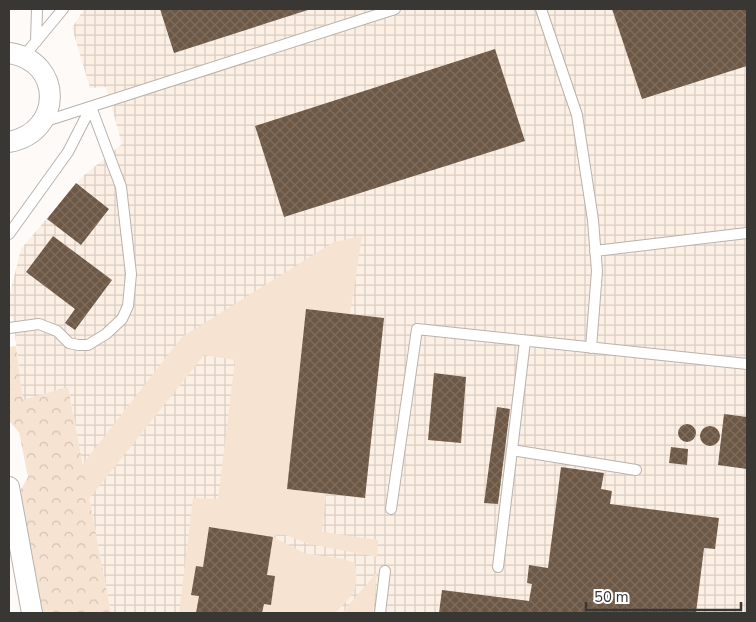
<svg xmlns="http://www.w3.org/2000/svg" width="756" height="622" viewBox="0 0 756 622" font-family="'Nunito Sans',sans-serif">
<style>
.industrial{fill:url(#industrial-grid)}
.grass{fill:#f7e3d2}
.forest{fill:url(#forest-crowns)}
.building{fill:url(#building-cross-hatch)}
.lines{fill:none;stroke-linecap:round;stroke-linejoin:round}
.service-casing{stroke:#b9b3ad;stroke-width:12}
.minor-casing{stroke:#b9b3ad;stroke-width:22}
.service{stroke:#fff;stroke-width:10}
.minor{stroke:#fff;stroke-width:20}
</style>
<defs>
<pattern id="industrial-grid" width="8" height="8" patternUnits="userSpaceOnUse" patternTransform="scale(1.25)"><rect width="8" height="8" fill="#fcefe4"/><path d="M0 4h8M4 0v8" fill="none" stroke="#d9cec4"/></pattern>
<pattern id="forest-crowns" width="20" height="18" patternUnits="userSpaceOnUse" patternTransform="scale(1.25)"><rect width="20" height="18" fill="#f7e3d2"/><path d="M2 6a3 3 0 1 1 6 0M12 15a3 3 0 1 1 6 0" fill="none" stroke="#d4c3b5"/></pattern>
<pattern id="building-cross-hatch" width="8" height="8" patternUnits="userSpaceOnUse" patternTransform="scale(1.25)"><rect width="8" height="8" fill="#6d5845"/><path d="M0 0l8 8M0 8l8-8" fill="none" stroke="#7e6d5e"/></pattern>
</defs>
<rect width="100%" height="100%" fill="#fefaf7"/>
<path class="industrial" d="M84,9h663v604h-636l-43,-226 -45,14 -10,-83 -4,-3v-18l12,-48 61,-72 40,-33 -16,-57 -16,1 -18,-60z"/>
<path class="grass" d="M362,236l-12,78 -44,-4 -19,179 39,4 -4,39 56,8 -1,17 -68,-13 -29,-11 -7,4 31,16 39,6 12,4c4,29 -1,30 -20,50h-73l2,-9h7l4,-28 -8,-1 6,-38 -63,-10 -7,40 -7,-1 -5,29 8,1 -3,17h-17l14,-115 25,1 17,-139 -31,-5 -115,144 -7,-34 100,-128 152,-95z
M377,572l-4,41h-31z"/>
<path class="forest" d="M16,346l7,54 45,-13 43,226h-70l-22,-120 9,-16 -9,-45 -10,-11v-74z"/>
<path class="building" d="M160,9h151l-137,44z
M612,9h135v57l-105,33z
M495,49l30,92 -241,76 -29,-91z
M76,183l33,26 -28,36 -34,-26z
M53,236l59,44 -37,50 -10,-7 10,-14 -49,-37z
M306,309l78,9 -19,180 -78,-9z
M434,373l32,4 -5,66 -33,-3z
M497,407l13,2 -12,95 -14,-1z
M724,414l23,3v52l-29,-4z
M678 433a9 9 0 1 1 18 0a9 9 0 1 1-18 0Z
M700 436a10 10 0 1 1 20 0a10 10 0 1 1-20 0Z
M671,447l17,2 -1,16 -18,-2z
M561,467l43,6 -3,16 11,2 -2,13 109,14 -4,31 -11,-1 -8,65h-257l3,-23 87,11 3,-17 -5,-1 2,-18 19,3z
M209,527l64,10 -6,38 8,1 -4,29 -7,-1 -2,9h-66l3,-17 -8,-1 5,-29 7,1z"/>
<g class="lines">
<defs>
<path id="service" d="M541,9l36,106 16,105 4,51 -6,77
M36,42l1,-33
M24,56l39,-47
M43,122l352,-113
M9,234l59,-82 23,-45
M595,251l152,-18
M9,328l30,-4 18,7 12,12 9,2h10l18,-11 16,-15 6,-13 3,-32 -10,-87 -30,-80
M512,450l124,20
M391,509l26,-180 330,35
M498,567l27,-226
M380,613l5,-42"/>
<path id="minor" d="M9,53c55,8 54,79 0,89
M9,487l23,126"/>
</defs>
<use href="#service" class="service-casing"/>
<use href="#minor" class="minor-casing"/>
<use href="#service" class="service"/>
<use href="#minor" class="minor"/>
</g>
<rect width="756" height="622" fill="none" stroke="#393734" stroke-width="20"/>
<path d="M586 602v8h155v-8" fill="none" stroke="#393734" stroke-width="2.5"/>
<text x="594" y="602" font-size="15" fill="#393734" stroke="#ffffff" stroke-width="4" paint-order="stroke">50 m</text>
</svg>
